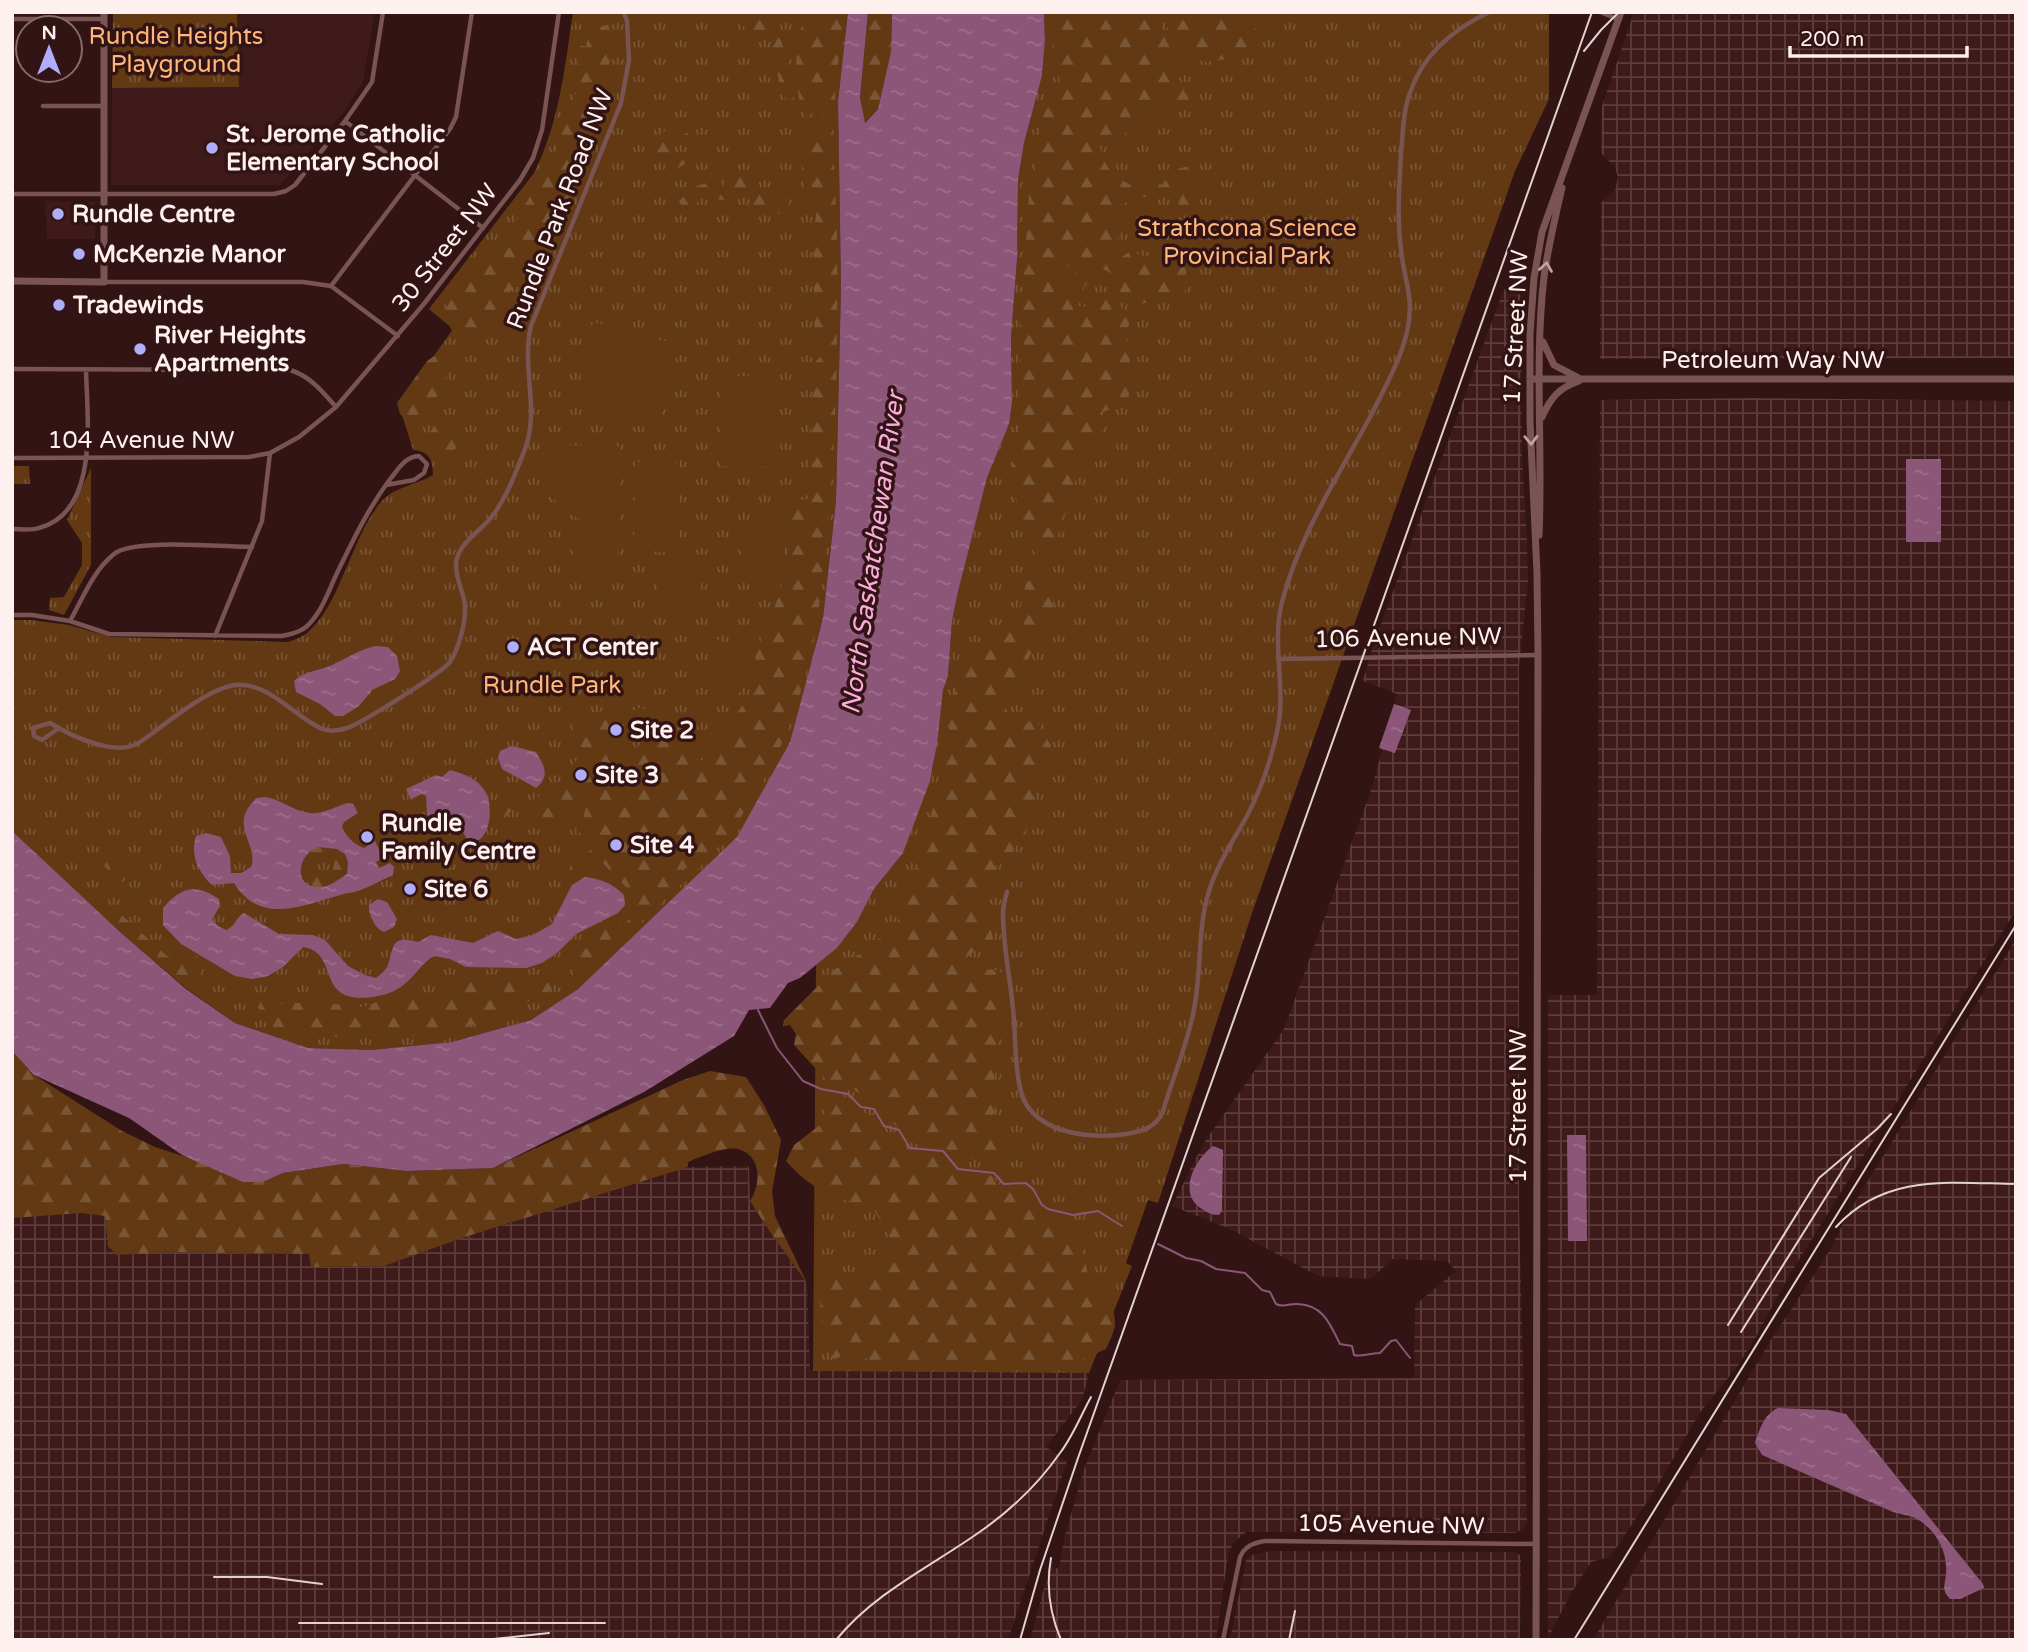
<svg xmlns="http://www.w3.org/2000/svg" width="2028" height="1652" viewBox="0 0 2028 1652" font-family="'Varela Round',sans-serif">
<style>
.built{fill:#3f1a1a}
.industrial{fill:url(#industrial-grid)}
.grass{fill:url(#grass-tufts)}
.forest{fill:url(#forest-firs)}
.garden{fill:#623913}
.water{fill:url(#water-ripples);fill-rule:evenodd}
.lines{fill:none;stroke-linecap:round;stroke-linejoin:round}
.stream{stroke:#8b5677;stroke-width:2}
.street{stroke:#795453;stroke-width:4.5}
.secondary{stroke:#795453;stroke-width:7}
.rail{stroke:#e1d2d1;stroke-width:2}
.oneway{stroke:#bba2a1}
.poi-dot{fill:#b0aefa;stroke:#321414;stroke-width:2.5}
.labels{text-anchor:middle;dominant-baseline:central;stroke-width:7;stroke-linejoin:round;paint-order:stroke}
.park-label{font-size:24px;fill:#ffb67b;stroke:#321414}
.poi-label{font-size:24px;font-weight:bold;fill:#fdf0ef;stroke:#321414;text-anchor:start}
.street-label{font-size:24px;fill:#fdf0ef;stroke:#321414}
.water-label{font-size:26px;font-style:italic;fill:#fbaadc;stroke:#321414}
</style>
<defs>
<pattern id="industrial-grid" width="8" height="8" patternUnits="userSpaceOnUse" patternTransform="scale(1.75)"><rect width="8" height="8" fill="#3f1a1a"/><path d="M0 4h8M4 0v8" fill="none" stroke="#5c3c3c"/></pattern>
<pattern id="grass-tufts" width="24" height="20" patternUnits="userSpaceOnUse" patternTransform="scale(1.75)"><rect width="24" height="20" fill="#623913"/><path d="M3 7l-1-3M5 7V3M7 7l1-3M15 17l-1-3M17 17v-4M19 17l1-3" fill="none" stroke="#795636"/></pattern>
<pattern id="forest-firs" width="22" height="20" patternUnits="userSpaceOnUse" patternTransform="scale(1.75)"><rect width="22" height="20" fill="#623913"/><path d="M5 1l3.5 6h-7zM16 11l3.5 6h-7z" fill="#795636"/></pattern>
<pattern id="water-ripples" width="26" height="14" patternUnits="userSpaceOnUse" patternTransform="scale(1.75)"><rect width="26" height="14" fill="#8b5677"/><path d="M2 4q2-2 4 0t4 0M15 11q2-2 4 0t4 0" fill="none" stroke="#9c6f8b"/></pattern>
</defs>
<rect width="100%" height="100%" fill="#321414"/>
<path class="built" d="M237,12h138l-12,70 -18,29 -65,74h-169l1,-97 127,-1z
M45,201l50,1v37h-48z"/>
<path class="industrial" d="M1637,12h379v346l-416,1 1,-156 14,-13 3,-13 -4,-11 -13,-13 1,-47 31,-91z
M1504,289l17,4 1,163 5,84 1,42 -9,84v542l8,315 -5,6 -7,4 -269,-1 -13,11 -5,12 -12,85h-186l20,-74 9,3 5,-30 19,-67 37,-92 294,-2 1,-73 41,-34 -9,-10 -55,-2 -21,20 -53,-3 -88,-47 -58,-23 31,-62 81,-115 88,-242 25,-93 -34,-13 10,-35z
M1750,398l266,3v509l-229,369 -31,58 -19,30 -36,44 -48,82 -43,64 -19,5 -21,33 -22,43v-643h49l3,-595z
M2016,939v701h-423l179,-302 52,-78 28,-53z
M12,1098l213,155 85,1 2,13 72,-1 81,-29 223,-70 61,-1 1,35 22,34 35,48 3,87 279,3 -7,27 -36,47 21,14 -59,179h-996z
M1270,1551l244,1 6,3 1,5 -1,80h-290l16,-80 5,-5z"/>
<path class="grass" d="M113,12h124l2,75 -127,1z
M573,12h275l-10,89 3,186 -5,214 -13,117 -33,124 -52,95 -160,152 -47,31 -79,22 -81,8 -63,-2 -73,-25 -48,-34 -68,-58 -104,-95 -3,-5v-211h19l38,5 42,12 177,5c6,-2 14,-5 19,-9 33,-27 45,-97 74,-131 13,-15 35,-17 52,-27 0,-15 -4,-24 -20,-25l-14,-45 54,-76 -24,-20 105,-136c25,-49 31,-107 39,-161z
M1044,12h505v87l-34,72 -263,742 -94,290 -10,-3 -22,63 6,3 -43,107 -276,-2 3,-406 21,-17 20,-26 17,-33 29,-36 30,-85 10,-78 5,-14 4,-55 6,-29 29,-114 22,-54 3,-21 -1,-65 6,-79 1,-79 6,-37 18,-67 3,-36z
M12,466h17l1,18h-18z
M91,468v97l-27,50 -15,-5 1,-12 14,-1 18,-32v-22l-15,-23z"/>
<path class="forest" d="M736,12h30c19,30 24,53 28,88l-5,3c-15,-19 -10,-42 -19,-64l-18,-2 -11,-14z
M810,12h34c-4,33 -8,67 -10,100 -2,41 2,82 3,122 1,112 0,223 -14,333 -2,21 -4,43 -7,63 -16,89 -55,175 -118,239l-13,-1 -2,5 6,4 -115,107 -8,-1 9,-12 -1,-5 -14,-5 3,-5 10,-2 8,-8 5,3 7,-4 1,-9 8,-3c3,-9 7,-13 16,-13l6,5c25,-26 -6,-44 -21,-62l-13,4 -5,8 -8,3 -7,-6v-8l21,-14 2,-10 -18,-10 6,-3 5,-20 -20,-6 -8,2 4,9v9l-5,6c-13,-7 -21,-15 -23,-30l19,-3v-6l5,-6 8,-2 5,-15 15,-14 -16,-11 4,-18 7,-2 9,9 7,-6 1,-10 5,-3 7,4 2,8 -5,16 10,18 9,5 27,-31 -5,-7 -19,4 -2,-10 10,-9c27,1 44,20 60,40l-1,12h10l44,-66 6,-30 -1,-9 23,-57 9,-35 3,-24 -3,-14 -14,-5 -1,-9 7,-6 29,-6 6,-136 9,-9v-8h-8l-2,-115 3,-15c-15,-21 -14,-46 -15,-71l21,-21 1,-15 -6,-4 -3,7 -8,5c-13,-19 -14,-89 4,-105z
M868,12h24l-1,39 -13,58 -14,14 -4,-25z
M1053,12h101l22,49 -5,8 15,19 5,13 -14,7 -17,-2 -4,2 -8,13 -17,8 -15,12 -12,-5 -4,5c0,21 11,34 29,43l1,-9 6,-2 26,12 11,-15 16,-4 7,28 -3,19h-13l-2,-13 -10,-6 -30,4 -21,8 1,35 2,5 -4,8 2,6 12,-9c20,10 32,4 53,10 7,18 3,29 -4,45l-6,-9c-24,-2 -27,17 -52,-2 -2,-16 -8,-25 -25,-27l-13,22 -7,-2v-14l-5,-9 -6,2 -5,8 11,29 13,3 26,-16 5,10 17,18 -7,14 5,26 -1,37 -10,10 -16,6v15l-11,24 -15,15 -3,24 -25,70 -15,-6 -18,-55 -4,-27 8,-52 1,-103 9,-139 8,-18 4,-41 4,-13 14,-26 -8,-17z
M1160,12h117l-1,3 -17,-2 -8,3 13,38 -60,8 -24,-9z
M608,25l8,19 -12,34 -3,16 3,22 -24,48 -1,18 -23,45 -28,23 -20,-16 45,-77 21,-57 8,-32 -8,-13 -1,-13 13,5 4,-19z
M673,126v5l-5,5 -2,11 6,5 14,1 5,-5 -9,-6 -1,-6 6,-3 6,1 3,9 -3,17 -15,8h-10l-7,-7 -8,-14c5,-9 10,-17 20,-21z
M742,173l12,2 4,5 -1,5 -26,19 -8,-4 -19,-3 -11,8 -10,4 -4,-8 15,-14 25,-8 4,7 7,-10z
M767,192l19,3 2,17 -11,2 -20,-1 -6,-7 2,-10z
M500,236l28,24 -5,16 -46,56 -12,8c-16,-6 -17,-17 -19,-33z
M443,350l11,6v8l-32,60v19l-9,-3v-15l-13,-11 -3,-11 30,-42z
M446,421h10c11,17 1,30 -14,39l-7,-12 -5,-15 5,-9z
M1036,575l15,9 2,23 -15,36 -12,19 -5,24 -18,14 7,20 16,4 8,-7 17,29 -19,55 -6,32 -21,27 -10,6 3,13c-25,27 -13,28 -5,59l-29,21 1,10 35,1 7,35v12l-8,17 -6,55 2,24 -11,9 -1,8 34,13 10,13 -69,3 -17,-14 -19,-1 -30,-21 -12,-16 -30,-20 -5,-7 -17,2 -34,-37 2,-11 -6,-9 -7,1 1,-6 51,-51 25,-15 36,-29 6,-16v-13l17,-29 5,-29 16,-52 23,-144 14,5 39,-18 10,-46z
M495,800l17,10 -14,16 -6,-2 -2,-21z
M318,847l19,2 8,5 3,8 -1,12 -24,14 -15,-2 6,-9 18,-3 4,-20 -7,5 -27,7c3,-11 4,-15 16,-19z
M109,859l29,11 1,9 -10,3 -2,-4 -5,4 -18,-16z
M115,909l52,47 10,-8 18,7 8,7 -1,10 -11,11c-32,-11 -60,-43 -81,-69v-3z
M458,974l10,1 15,7c24,-7 46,2 70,1l-1,7 -40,19 -22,5 -15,11 -68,12 -39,-2 -16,3 -18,-1 -10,-4 -16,3 -21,-3 -21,-10 5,-6 -13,-9 3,-7 22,3 29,-2 52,5 46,-18 7,1 9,10c15,-6 27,-8 32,-26z
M12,1051l22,24 88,56 33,16 108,35 20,-9 60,-9 64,7 86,-3 190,-88 27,-9 36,6 18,28 17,35 -9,52 3,24 32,67 -35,-48 -22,-34c11,-16 12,-46 -12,-52 -13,-3 -38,8 -50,13v5l-223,70 -81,29 -73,1 -2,-13 -133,-2 -59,3 -9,-9 -3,-30 -23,-3 -70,5z
M836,1095l13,3 9,13 16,4 10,17 16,5 2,10 10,5 32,3 3,9 11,12c16,0 33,-8 41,9 11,4 20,0 32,3 9,24 15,17 30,30 17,16 26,43 28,66 16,6 26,20 26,39 0,8 -6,19 -9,26l-22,10 -18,4 -191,1c-14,-10 -25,-11 -41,-5l-9,-22 -8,-54 42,-8 29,-17 4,-16 -18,-33c-38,-12 -61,-17 -88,-48l8,-16 26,-20 5,-7 -3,-17 6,-5z"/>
<path class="garden" d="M593,322l82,22 3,5 -21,82 -51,-14 -17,-20 -8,-19v-11z
M721,376l53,1 -1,90 -53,-1z
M616,445l3,2v73l-39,-1 -12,-6 -11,-10 -14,-18v-39z
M635,462l45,1 -1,89 -45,-1z
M613,528l6,5 -2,45c-36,-3 -46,-13 -46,-49z
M739,528h41l5,6 -1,41c-34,1 -47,-13 -45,-47z
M696,563l6,5 -2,45c-36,-3 -46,-13 -46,-49z
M717,639l35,17v4l-13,33 -19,-6 -12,-14 2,-22z"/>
<path class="water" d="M848,12h20l-8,86 5,25 13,-14 13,-58 1,-39h152l1,28 -3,36 -18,67 -6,37 -1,79 -6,79 1,65 -3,21 -22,54 -29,114 -6,29 -4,55 -5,14 -6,54 -7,37 -27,72 -29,36 -17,33 -20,26 -37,30 -12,5 -18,25 -21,2 -15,26 -90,56 -151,76 -86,3 -64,-7 -60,9 -20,9h-20l-61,-27 -53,-37 -95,-43 -22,-24v-220l107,100 67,58 49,34 73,25 63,2 81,-8 79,-22 47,-31 159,-152 53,-95 33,-124 13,-117 5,-214 -3,-186z
M1906,459h35v83h-35z
M375,646l13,1 9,9 3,15 -5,8 -23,11 -13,16 -16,10h-8l-15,-12 -24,-12 -2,-11c9,-10 26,-10 38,-16 15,-7 26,-15 43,-19z
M1394,704l17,6 -16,43 -16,-5z
M512,746l24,6c9,14 14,25 0,36l-34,-19 -4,-11 2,-7z
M450,770c14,4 29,9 36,23 8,15 4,51 -17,50l-11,-20 -27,-3 -4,-5 -1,-19 -4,-2 -11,5 -5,-10 30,-14 6,2z
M265,797c16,2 28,14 44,16 14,2 26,-7 39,-10l5,1 5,9 -14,9 -2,5c4,9 12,18 22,21l11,-7 8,17 -7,4 3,6 11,-5 4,4 -1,8c-12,5 -23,12 -35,16 -7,2 -14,2 -21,5 -36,10 -77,29 -103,-13l-22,2c-14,-13 -22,-30 -16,-49l10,-3 15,4 9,19 1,17h10l10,-6c7,-18 -14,-36 -5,-55 2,-5 7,-10 10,-14zM318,847l19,2 8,5 3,8 -1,12c-8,5 -18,13 -26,13 -29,2 -24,-33 -3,-40z
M585,877c16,2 27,6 39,18l1,10 -7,8 -42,21 -19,19 -15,10 -16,5 -60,-1 -16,-8 -16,-3c-11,6 -17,17 -27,26 -14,13 -37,18 -55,15 -32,-6 -16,-45 -49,-50l-20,20 -15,9 -16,3 -17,-3 -54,-32 -18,-19v-17c18,-21 32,-25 56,-9l1,7 -8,13 6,7 8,4c10,-4 10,-13 18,-17l35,21 34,1 12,5 23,26 17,9 11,3c5,-4 10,-8 12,-13 7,-21 3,-30 30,-23l13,-7 42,8 25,-12 18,8 17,-4 19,-11 20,-39z
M378,899l9,3 10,17 -3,8 -10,5c-9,-3 -16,-18 -15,-27z
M1567,1135h19l1,106h-19z
M1213,1146l10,4 -1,61 -3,4c-8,0 -13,-3 -20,-8 -21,-16 -3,-49 14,-61z
M1778,1408l50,2 18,4 137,170 1,4 -24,11h-10c-9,-9 -5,-14 -4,-25 2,-23 -11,-46 -31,-56 -7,-3 -15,-4 -22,-6l-131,-57 -7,-12c4,-13 10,-30 23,-35z"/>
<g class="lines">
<path class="stream" d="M758,1010l19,38 26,33 18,8 27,5 13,13 13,2 10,17 15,4 11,18 33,3 15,18 36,4 10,11 22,-1 7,6 9,16 6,4 25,6 25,-4 24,15
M1158,1244l28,14 15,3 15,8 29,4 17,17 8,2 6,12c8,4 13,-1 22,0 25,1 32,20 42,40l12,2 2,9c6,2 18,-2 26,-2l11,-12 5,-1 14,18"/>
<path class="street" d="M1600,12l18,7
M12,19h91
M43,106h61
M345,121l138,107
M12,194h262l12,-3 9,-6 50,-64 27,-39 11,-70
M104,282h199l28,4 67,50
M331,286l119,-157 6,-12 16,-105
M12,369l278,1c20,6 32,21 46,37
M12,458l237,-1 21,-4 29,-16 37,-30 87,-102 97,-125 13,-22 9,-28 17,-118
M12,529c9,0 19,2 27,-1 61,-16 48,-111 47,-158
M12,615h20l38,6 39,13 173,2c8,-2 17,-3 24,-9 16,-14 23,-38 32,-56 16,-33 31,-64 53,-93 9,-11 14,-21 28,-22l8,8 -3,9 -10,7 -28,5
M70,621c13,-23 23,-50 44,-67 18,-16 111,-7 138,-7
M215,636l47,-115 8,-68
M1278,659l260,-4
M59,728l-17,12 -8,-4 -1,-8 17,-5c21,13 67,35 90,19 25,-17 67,-54 96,-57 32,-3 57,30 84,43 8,4 18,3 27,0 15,-5 93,-54 103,-66 9,-14 16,-40 15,-57 -2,-14 -10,-28 -9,-42 2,-18 21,-30 32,-42 17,-18 28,-49 37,-72 15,-40 -4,-82 6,-123l90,-223 8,-43 -2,-39 -3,-9
M1007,892c-2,7 -4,14 -4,21 0,33 7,64 10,96 3,25 1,75 13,95 18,29 62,34 92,31 18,-2 38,-5 45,-24 10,-34 25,-68 31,-102 8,-39 3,-80 15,-118 9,-28 24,-50 38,-75 13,-25 24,-56 30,-84 10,-42 -6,-87 5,-130 17,-66 55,-124 87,-183 14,-28 31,-57 38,-87 8,-35 -3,-50 -6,-83 -4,-32 -2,-63 0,-95 2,-22 2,-44 10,-64 13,-37 43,-61 78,-78
M1223,1640l17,-83c5,-11 13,-14 25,-16l271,3"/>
<path class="secondary" d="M12,281l92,1v-270
M1543,342l11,23 25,13
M1530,379h486
M1542,417c9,-20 17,-29 37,-36
M1539,535c4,-86 -5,-173 5,-258 4,-30 11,-59 18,-89
M1536,1640l2,-985 -1,-82 -7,-152v-87l4,-56 8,-46 79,-220"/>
<path class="rail" d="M1584,51l17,-21 18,-18
M1836,1227c49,-54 114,-44 180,-43
M1728,1325l91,-147 58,-49 14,-15
M1741,1332l110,-175
M1051,1558c-5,27 -1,56 10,82
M214,1577h53l55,7
M299,1623h306
M484,1640l65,-7
M836,1640c39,-48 96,-74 145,-109 30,-21 58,-48 79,-78 13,-17 21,-38 31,-56
M1020,1640l20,-70 38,-112 514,-1446
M1289,1640l6,-29
M1574,1640l442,-715"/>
</g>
<defs><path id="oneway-chevron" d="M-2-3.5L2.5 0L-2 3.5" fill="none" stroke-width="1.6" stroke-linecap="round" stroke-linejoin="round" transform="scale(1.75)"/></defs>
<g class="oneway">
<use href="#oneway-chevron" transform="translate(1546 267) rotate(-81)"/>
<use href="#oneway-chevron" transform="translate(1531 440) rotate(89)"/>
</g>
<g class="poi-dot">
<circle cx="212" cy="148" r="7"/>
<circle cx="58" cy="214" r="7"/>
<circle cx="79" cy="254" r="7"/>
<circle cx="59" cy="305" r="7"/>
<circle cx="140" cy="349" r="7"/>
<circle cx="513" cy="647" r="7"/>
<circle cx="616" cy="730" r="7"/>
<circle cx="581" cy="775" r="7"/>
<circle cx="367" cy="837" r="7"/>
<circle cx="616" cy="845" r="7"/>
<circle cx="410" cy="889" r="7"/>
</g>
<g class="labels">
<g class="park-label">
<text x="176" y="36">Rundle Heights<tspan x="176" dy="28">Playground</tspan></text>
<text x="1247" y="228">Strathcona Science<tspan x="1247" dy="28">Provincial Park</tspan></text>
<text x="552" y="685">Rundle Park</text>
</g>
<g class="poi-label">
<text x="226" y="134">St. Jerome Catholic<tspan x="226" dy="28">Elementary School</tspan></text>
<text x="72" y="214">Rundle Centre</text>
<text x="93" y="254">McKenzie Manor</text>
<text x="73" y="305">Tradewinds</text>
<text x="154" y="335">River Heights<tspan x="154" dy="28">Apartments</tspan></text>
<text x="527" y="647">ACT Center</text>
<text x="630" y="730">Site 2</text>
<text x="595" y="775">Site 3</text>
<text x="381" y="823">Rundle<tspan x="381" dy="28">Family Centre</tspan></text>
<text x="630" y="845">Site 4</text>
<text x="424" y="889">Site 6</text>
</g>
<g class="street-label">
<text transform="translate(560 209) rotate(-69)">Rundle Park Road NW</text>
<text transform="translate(445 248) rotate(-52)">30 Street NW</text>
<text transform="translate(1516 327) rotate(-87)">17 Street NW</text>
<text x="1773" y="360">Petroleum Way NW</text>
<text x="141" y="440">104 Avenue NW</text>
<text transform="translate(1408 638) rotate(-1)">106 Avenue NW</text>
<text transform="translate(1518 1106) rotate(-90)">17 Street NW</text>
<text transform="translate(1391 1525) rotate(1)">105 Avenue NW</text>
</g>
<g class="water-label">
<text transform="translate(873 553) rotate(-82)">North Saskatchewan River</text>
</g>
</g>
<rect width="2028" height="1652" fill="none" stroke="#fdf0ef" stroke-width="28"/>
<g transform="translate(49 49)"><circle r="33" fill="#321414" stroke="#836c6c" stroke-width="2"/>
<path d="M0-5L12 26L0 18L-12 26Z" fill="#b0aefa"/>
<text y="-10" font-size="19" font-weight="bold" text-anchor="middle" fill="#fdf0ef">N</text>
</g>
<path d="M1790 46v10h177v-10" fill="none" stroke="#fdf0ef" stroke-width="3.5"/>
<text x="1800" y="46" font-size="21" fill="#fdf0ef" stroke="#321414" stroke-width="5" paint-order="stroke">200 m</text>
</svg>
